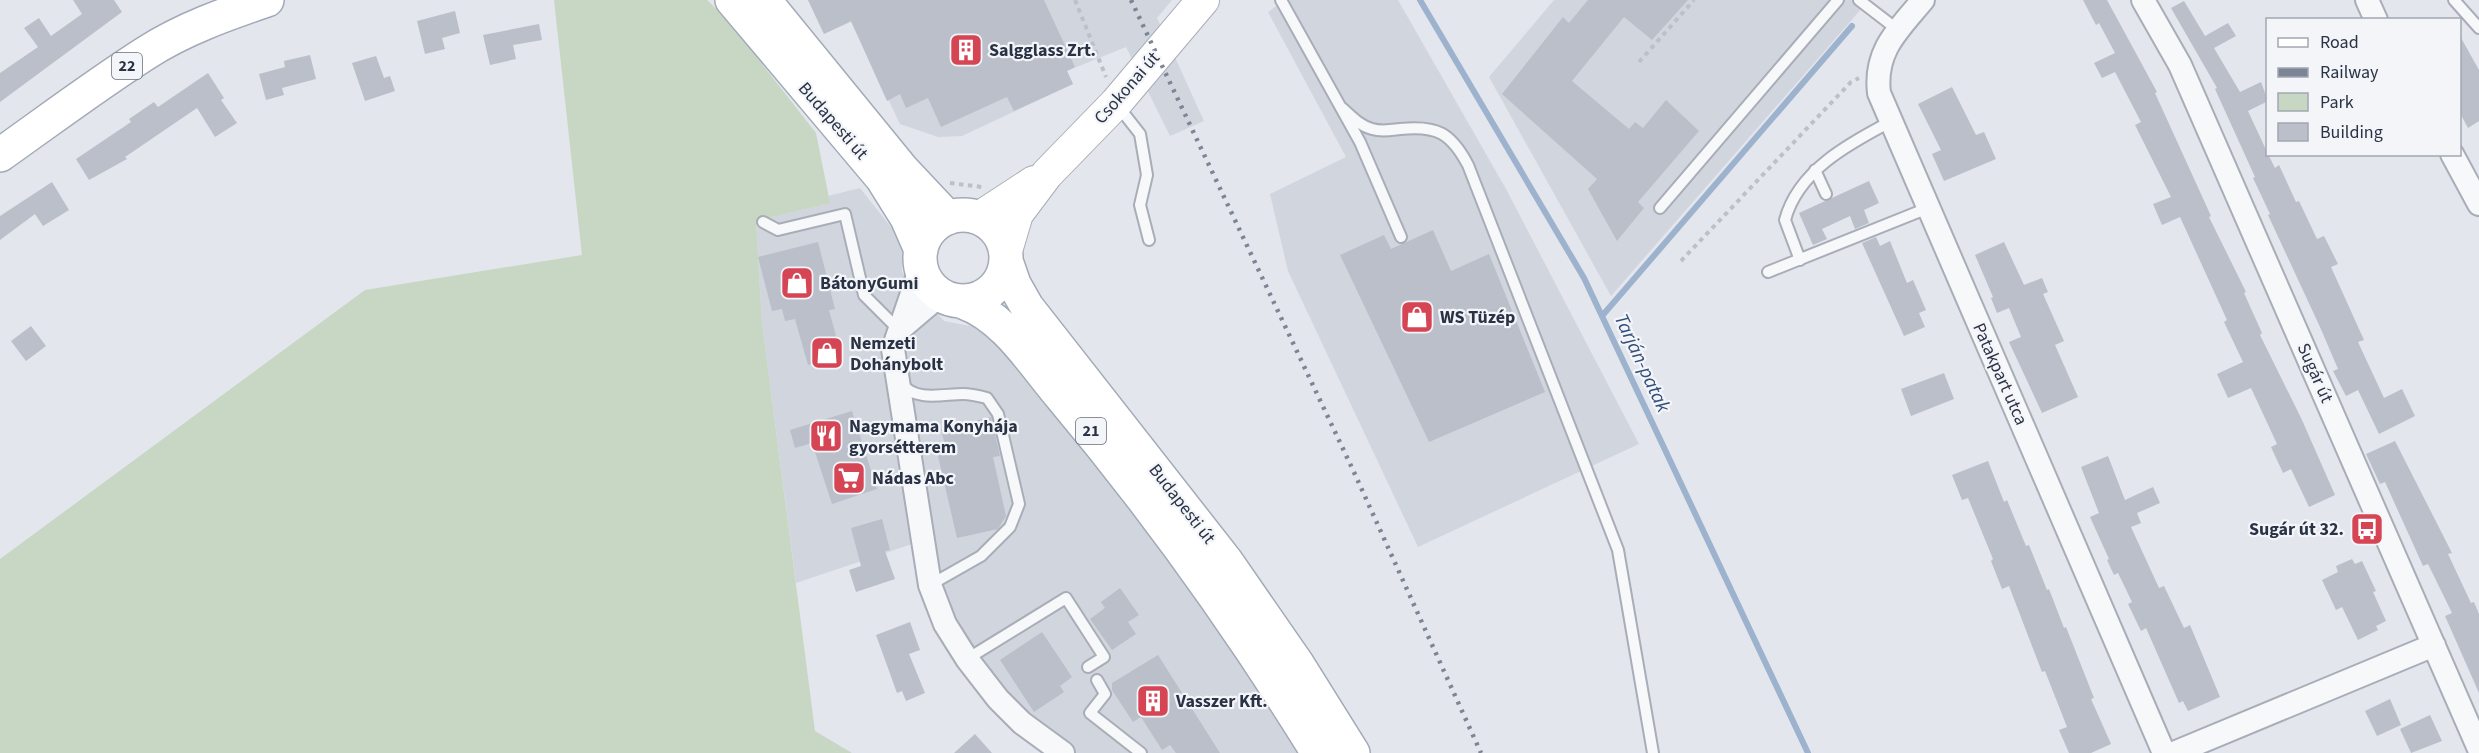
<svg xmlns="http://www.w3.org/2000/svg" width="2479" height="753" viewBox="0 0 2479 753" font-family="'Source Sans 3',sans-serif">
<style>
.built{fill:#d1d5de}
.green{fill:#c8d6c4}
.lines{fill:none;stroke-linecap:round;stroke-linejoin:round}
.stream{stroke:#9db2cd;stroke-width:6}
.building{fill:#babfca}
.lane-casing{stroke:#a8adb7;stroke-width:14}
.street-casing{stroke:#a8adb7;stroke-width:26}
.secondary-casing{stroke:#a8adb7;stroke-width:34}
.primary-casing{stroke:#a2aab8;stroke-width:36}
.path{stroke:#bdc1c7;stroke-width:4;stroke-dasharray:4.5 4.5;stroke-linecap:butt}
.lane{stroke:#f6f8fa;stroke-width:10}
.street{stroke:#f6f8fa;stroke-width:22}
.secondary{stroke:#fff;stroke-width:32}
.primary{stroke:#fff;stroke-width:33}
.rail{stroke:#7c8596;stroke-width:4.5;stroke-dasharray:3 6;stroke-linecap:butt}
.labels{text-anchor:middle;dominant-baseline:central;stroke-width:4.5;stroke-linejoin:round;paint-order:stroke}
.shield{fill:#f3f5f9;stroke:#666d7b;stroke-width:1.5}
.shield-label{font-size:16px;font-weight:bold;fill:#2a3345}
.poi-label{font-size:18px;font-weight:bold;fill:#2a3345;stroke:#f3f5f9;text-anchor:start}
.street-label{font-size:18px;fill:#2a3345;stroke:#f3f5f9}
.water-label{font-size:20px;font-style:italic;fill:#324f7b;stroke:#f3f5f9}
</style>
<rect width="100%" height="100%" fill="#e3e6ec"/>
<path class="built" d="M808,0h364l-15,18 47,103 -34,15 -44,-89 -59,24 6,13 -111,52 -24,1 -38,-13 -49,-102 -27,12z
M1285,0h113l108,189 133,255 -221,103 -130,-276 -18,-77 76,-37 -78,-145z
M1554,0h315l-258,296 -122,-219z
M860,188l42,53v31l42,49 31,6 20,14 101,122 95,124 110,166h-226l-47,-35 -28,-25 -49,-77 -16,-44 -5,-34 -134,45 -34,-260 -6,-102 73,-18 -1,-7z"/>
<path class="green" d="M554,0h153l19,18 90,115 14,70 -74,18 6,102 53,408 37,22h-852v-194l365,-269 217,-35z"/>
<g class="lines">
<path class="stream" d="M1420,0l164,278 224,475
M1602,316l250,-290"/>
</g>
<path class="building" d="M73,0h41l8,12 -122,90v-29l38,-26 -14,-19 15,-10 12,18 31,-22z
M808,0h236l31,67 -8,4 6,13 -59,27 -7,-14 -66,30 -13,-29 -22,10 -6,-14 -13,7 -36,-80 -27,13z
M1588,0h100l-36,40 -28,-23 -52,64 57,48 6,-7 8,6 23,-28 33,31 -61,71 6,6 -27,33 -29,-52 9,-10 -95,-85 61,-77 6,6z
M2083,0h24l50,92 -2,1 56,123 -2,1 37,75 -2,1 18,40 -2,2 42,85 33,75 -26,12 -18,-38 -8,4 -12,-26 6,-3 -26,-56 -23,10 -11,-24 26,-12 -19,-40 3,-2 -47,-103 -18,8 -9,-21 18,-7 -36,-72 6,-3 -26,-50 -13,6 -8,-15 21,-10 -16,-30 -3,2z
M2184,1l21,35 23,-13 8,13 -22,12 26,44 21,-10 7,19 -20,10 20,43 7,14 4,-3 17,37 3,-1 18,38 7,-3 14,28 -7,3 33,73 -6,2 26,56 18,-9 13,27 -36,18 -21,-44 -12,6 -13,-25 5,-2 -18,-42 -52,-112 2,-1 -17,-36 2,-1 -40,-88 2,-1 -46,-80z
M455,11l5,22 -18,5 3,11 -20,5 -8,-33z
M539,24l3,16 -29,5 3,14 -26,6 -7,-30z
M2460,36l19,34v51l-11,7 -8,-15z
M310,55l6,24 -34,9 2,7 -18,5 -7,-26 26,-7 -1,-6z
M376,56l8,22 6,-2 5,15 -30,10 -13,-38z
M208,73l16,25 -3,2 16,23 -22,14 -18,-29 -72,49 2,2 -38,21 -13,-21 55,-37 -2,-3 25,-17 4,5z
M1952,87l24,48 8,-3 12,27 -52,22 -12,-27 9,-4 -23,-46z
M1869,181l10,22 -15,7 5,13 -14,6 -5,-13 -28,13 5,10 -14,6 -14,-32z
M52,182l17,28 -26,16 -8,-12 -35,26v-24z
M1433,230l18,41 38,-17 56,138 -116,50 -89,-187 44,-20 7,14z
M1876,237l4,9 10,-5 17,42 6,-3 13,30 -7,3 6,14 -21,9 -42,-93z
M818,242l17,67 -6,1 14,52 -17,4 -1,-6 -17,5 -13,-46 -10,2 -3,-12 -10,2 -14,-54z
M2004,242l20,43 18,-7 6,14 -5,2 21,47 -9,4 23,52 -36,16 -33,-71 12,-5 -12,-29 -12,5 -6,-15 2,-1 -18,-42z
M31,326l15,20 -20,15 -15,-20z
M1944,373l10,26 -43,17 -10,-27z
M852,411l25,78 -45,15 -20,-61 -17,5 -5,-18z
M991,417l9,39 -7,1 13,59 -8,13 -41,9 -19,-82 8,-6 -5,-21z
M2395,441l57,112 -4,1 23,49 3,-1 5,12v79l-34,-77 7,-3 -24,-49 -5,2 -38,-84 -5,2 -14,-30z
M2108,456l17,44 28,-13 7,16 -23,10 4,10 -10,4 28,61 5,-2 20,42 6,-3 30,72 -32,14 -5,-10 -4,2 -33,-75 -5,3 -13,-27 4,-2 -14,-29 -4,2 -7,-15 2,-1 -19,-42 9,-4 -18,-46z
M1988,461l16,41 3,-2 19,46 3,-1 18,45 2,-1 15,39 2,-1 28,71 -3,1 20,45 -20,9h-22l-10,-23 8,-3 -22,-56 -3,1 -33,-86 -7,3 -11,-28 2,-2 -25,-61 -6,2 -10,-25z
M882,519l8,31 -5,1 10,28 -39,13 -7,-22 12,-4 -10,-38z
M2352,559l3,5 7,-3 14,30 -3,1 13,29 -10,5 2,4 -20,10 -16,-33 -6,3 -14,-30 16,-8 -2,-6z
M1120,588l19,27 -11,7 8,12 -24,16 -22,-31 15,-11 -4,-6z
M910,622l10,28 -11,4 16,39 -19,8 -4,-10 -5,2 -21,-58z
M1042,632l30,45 -12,9 4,6 -30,20 -34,-52z
M1158,655l62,98h-44l-6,-8 -8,5 -21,-33 -8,5 -21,-32v-7z
M2390,699l11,26 -24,11 -12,-25z
M2430,715l12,26 -31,12 -11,-24z
M975,734l17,19h-38z"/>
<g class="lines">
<defs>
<path id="lane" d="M1281,0l79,142 41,95
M1859,0l39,30
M2454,0l25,28
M1118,106l22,28 7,41 -7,30 9,35
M1342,108c9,8 18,18 30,21 10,3 19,1 28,0 37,-4 51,4 68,36l150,385 35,203
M1815,170l11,24
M1660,208l178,-208
M763,222l15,8 67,-16 19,81 35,35
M1800,260l-15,-40c13,-49 63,-76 105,-98
M1768,272l160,-64
M902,384c14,18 41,10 61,10 8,0 16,2 24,4l11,16 21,90 -9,23 -29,29 -51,29
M967,659l99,-61 38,59 -16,10
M1097,680l8,14 -15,19 51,40"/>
<path id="street" d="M1923,0c-25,30 -49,51 -44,93l285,660
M2143,0l37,65 299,684
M2367,0l9,20
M2452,154l27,50
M921,267l-28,82 37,236 15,39 22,35 31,40 24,24 41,30
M900,329l33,-28 12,-4
M2174,753l260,-108"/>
<path id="secondary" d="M979,218l55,-36
M1006,251l11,-37 30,-40 69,-71 87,-103"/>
<path id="primary" d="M732,0l150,178 25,40 14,32
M764,0l137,168 47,50
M0,155c48,-34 96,-70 146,-102 37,-24 80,-39 121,-53
M920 258a43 43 0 1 1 86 0a43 43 0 1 1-86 0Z
M1006,261l8,23 13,23 199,254 72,104 55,88
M963,302c42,15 69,60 97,93 95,113 180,232 258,358"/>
</defs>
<use href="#lane" class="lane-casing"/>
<use href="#street" class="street-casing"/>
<use href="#secondary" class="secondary-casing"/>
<use href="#primary" class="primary-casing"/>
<path class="path" d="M1075,0l31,77
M1639,62l55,-62
M950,183l32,4
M1681,261l170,-179 8,-4"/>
<use href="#lane" class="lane"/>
<use href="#street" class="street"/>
<use href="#secondary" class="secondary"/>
<use href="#primary" class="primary"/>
<path class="rail" d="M1131,0l222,470 128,283"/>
</g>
<defs>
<symbol id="building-square" viewBox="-11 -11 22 22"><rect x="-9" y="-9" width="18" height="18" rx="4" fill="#d54554" stroke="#f3f5f9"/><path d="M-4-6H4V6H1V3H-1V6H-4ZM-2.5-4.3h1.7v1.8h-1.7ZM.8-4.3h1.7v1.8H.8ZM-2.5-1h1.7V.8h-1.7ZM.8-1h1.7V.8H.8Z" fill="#fff"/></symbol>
<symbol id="shop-square" viewBox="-11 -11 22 22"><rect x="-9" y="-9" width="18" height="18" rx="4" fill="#d54554" stroke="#f3f5f9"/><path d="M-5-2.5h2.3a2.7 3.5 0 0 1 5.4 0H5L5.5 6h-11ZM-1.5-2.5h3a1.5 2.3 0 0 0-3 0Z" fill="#fff"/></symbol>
<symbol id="restaurant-square" viewBox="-11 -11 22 22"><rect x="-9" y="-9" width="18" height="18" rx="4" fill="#d54554" stroke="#f3f5f9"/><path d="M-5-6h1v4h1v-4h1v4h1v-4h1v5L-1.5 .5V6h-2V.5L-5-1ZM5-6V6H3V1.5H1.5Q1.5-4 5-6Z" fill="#fff"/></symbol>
<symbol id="supermarket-square" viewBox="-11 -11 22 22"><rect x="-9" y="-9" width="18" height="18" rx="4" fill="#d54554" stroke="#f3f5f9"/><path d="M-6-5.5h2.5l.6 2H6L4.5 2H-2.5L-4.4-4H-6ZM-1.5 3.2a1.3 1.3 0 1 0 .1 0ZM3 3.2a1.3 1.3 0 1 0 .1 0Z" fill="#fff"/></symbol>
<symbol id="bus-square" viewBox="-11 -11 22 22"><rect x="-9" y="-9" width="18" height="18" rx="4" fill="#d54554" stroke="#f3f5f9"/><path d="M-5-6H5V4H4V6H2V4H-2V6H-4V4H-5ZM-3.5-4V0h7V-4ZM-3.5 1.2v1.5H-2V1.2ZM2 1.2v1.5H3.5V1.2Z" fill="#fff"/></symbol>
</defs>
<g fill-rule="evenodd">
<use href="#building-square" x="947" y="31" width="38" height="38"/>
<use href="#shop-square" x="778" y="264" width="38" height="38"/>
<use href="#shop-square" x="1398" y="298" width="38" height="38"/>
<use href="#shop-square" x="808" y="334" width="38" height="38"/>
<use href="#restaurant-square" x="807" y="417" width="38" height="38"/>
<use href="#supermarket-square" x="830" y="459" width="38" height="38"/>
<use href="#bus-square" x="2348" y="510" width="38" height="38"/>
<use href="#building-square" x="1134" y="682" width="38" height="38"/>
</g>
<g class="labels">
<g class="shield">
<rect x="112" y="53" width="30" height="26" rx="4.5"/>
<rect x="1076" y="418" width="30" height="26" rx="4.5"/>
</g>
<g class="shield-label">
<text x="127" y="66">22</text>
<text x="1091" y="431">21</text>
</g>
<g class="poi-label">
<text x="989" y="50">Salgglass Zrt.</text>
<text x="820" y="283">BátonyGumi</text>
<text x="1440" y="317">WS Tüzép</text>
<text x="850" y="343">Nemzeti<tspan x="850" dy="21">Dohánybolt</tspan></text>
<text x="849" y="426">Nagymama Konyhája<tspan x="849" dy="21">gyorsétterem</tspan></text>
<text x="872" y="478">Nádas Abc</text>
<text x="2344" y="529" text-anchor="end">Sugár út 32.</text>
<text x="1176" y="701">Vasszer Kft.</text>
</g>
<g class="street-label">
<text transform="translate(1127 88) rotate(-49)">Csokonai út</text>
<text transform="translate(833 121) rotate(49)">Budapesti út</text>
<text transform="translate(2315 373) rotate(66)">Sugár út</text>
<text transform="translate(2000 374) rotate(66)">Patakpart utca</text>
<text transform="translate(1182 504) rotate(52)">Budapesti út</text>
</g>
<g class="water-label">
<text transform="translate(1642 363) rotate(65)">Tarján-patak</text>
</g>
</g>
<rect x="2266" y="18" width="195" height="138" fill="#f3f5f9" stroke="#a3a7b1" stroke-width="1.5"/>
<rect x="2278" y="38" width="30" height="9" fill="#ffffff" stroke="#a3a7b1" stroke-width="1.5"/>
<text x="2320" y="48" font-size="18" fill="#2a3345">Road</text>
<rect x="2278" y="68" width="30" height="9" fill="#7c8596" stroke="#a3a7b1" stroke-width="1.5"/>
<text x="2320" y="78" font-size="18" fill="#2a3345">Railway</text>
<rect x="2278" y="93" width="30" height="18" fill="#c8d6c4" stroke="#a3a7b1" stroke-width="1.5"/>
<text x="2320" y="108" font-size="18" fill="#2a3345">Park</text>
<rect x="2278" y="123" width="30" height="18" fill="#babfca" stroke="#a3a7b1" stroke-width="1.5"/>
<text x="2320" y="138" font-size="18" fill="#2a3345">Building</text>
</svg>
